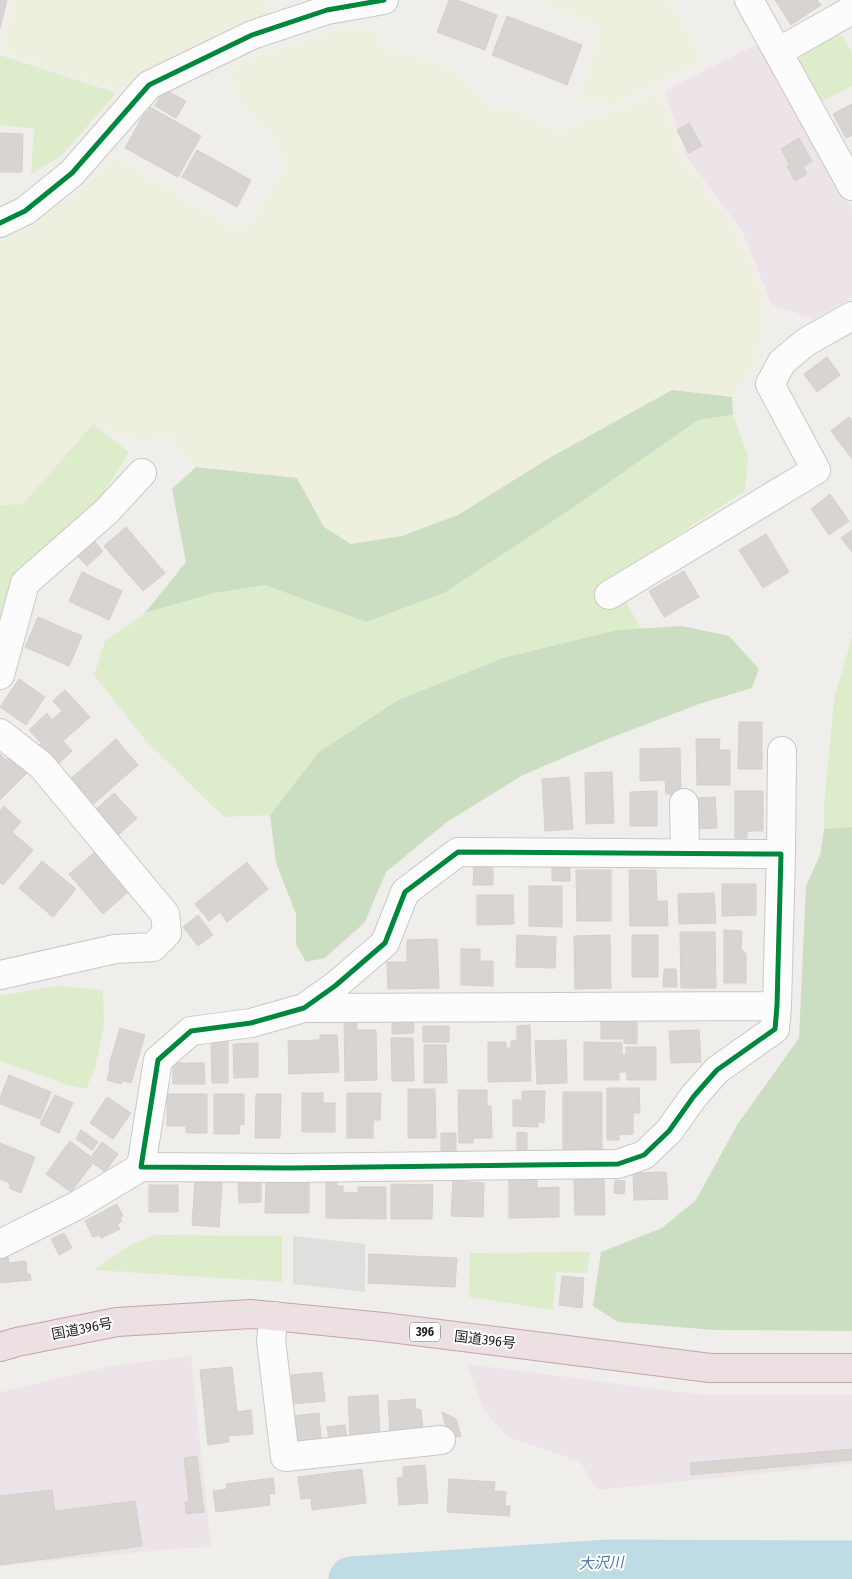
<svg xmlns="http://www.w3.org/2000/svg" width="852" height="1579" viewBox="0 0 852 1579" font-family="'Fira Sans Condensed','Noto Sans JP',sans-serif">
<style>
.industrial{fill:#ede4e9}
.farmland{fill:#efefdf}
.grass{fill:#ddeccb}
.forest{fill:#cbdec1}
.parking{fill:#e0dfde}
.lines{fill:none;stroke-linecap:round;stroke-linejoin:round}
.river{stroke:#bfdbe3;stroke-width:45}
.building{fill:#d7d4d2;stroke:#d3d0cc}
.minor-casing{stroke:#c9c8c7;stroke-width:30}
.highway-casing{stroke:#c5a2ac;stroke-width:30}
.minor{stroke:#fdfcfc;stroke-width:28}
.highway{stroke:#ece0e2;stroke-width:28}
.cycleway-casing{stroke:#fff;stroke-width:8}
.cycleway{stroke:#00873e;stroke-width:5}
.labels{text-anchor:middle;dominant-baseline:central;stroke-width:4;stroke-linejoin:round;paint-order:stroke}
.shield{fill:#fff;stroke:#646464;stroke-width:1}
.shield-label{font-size:12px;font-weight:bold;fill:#222}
.street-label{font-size:14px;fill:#222;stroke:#fff}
.water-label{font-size:15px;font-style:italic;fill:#4a7aab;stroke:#fff}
</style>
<rect width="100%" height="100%" fill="#f0eeeb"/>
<path class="industrial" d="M759,43l93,166v89l-38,21 -42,-14 -30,-74 -56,-75 -21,-65z
M191,1356l20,191 -39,2 -172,17v-174l111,-26z
M466,1364l238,31h148v69l-254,26 -18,-28 -74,-26 -21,-25z"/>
<path class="farmland" d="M14,0h252l1,17 -14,8 -81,31 -54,34 -77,-24 -39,-15z
M539,0h130l34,60 -87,44 -37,-3 21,-75 -58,-23z
M341,29l37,1 6,18 69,20 36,37 28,7 43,18 101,-38 21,65 57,77 28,69 -12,63 -23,31 -60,-7 -121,67 -93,58 -56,21 -51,8 -27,-17 -27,-49 -101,-11 -28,-30 -28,6 -47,-19 -70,80 -23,1v-264l32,-15 47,-35 32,-35 46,25 71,44 18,3 42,-66 -24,-34 -25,-26 -10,-30 33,-18z"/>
<path class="grass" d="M836,35l7,1 9,17v33l-32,16 -21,-40 3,-9z
M0,55l116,38 -54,62 -31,19 3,-45 -34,-4z
M733,415l15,41 -3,35 -132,86 28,52 -24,1 -114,28 -105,42 -79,52 -49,63 -46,2 -78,-76 -52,-66 11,-34 40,-28 69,-20 51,-8 101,37 78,-29 127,-84 127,-89z
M93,424l36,28 -31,50 -70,62 -12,6 -16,59v-124l23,-1z
M852,637v190l-28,2v-23l10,-106z
M56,986l47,4 1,36 -9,42 -9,21 -18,-4 -68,-24v-65z
M156,1235l126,1v46l-189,-12 39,-26z
M590,1252l-3,21 -31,-1 -3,38 -84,-13 1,-44z"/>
<path class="forest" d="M672,390l60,7 1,18 -35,5 -127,89 -127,84 -78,29 -101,-37 -51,8 -69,20 41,-51 -14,-73 24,-22 101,11 27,49 27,17 51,-8 56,-21 93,-58z
M682,626l47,10 30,33 -7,19 -53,16 -94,36 -82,35 -76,47 -61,50 -21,50 -40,36 -19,4 -10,-18v-30l-20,-51 -6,-48 49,-63 79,-52 105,-42 114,-28z
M852,827v504l-138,-1 -96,-8 -25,-16 8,-54 61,-24 34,-28 41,-75 62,-87 7,-152 14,-31 4,-26z"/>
<path class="parking" d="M293,1236l72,8v48l-72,-8z"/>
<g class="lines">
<path class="river" d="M351,1579l258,-17 243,1"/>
</g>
<path class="building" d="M0,0h7l-7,28z
M449,0h8l40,15 -12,35 -48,-18z
M775,0h42l4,5 -30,20z
M507,16l75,29 -15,40 -75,-30z
M164,89l22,12 -10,17 -21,-12z
M852,104v31l-6,3 -13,-24z
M150,107l51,29 -23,41 -53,-29 20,-36h3z
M689,123l13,23 -13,7 -12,-23z
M0,133l23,1 -1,38h-22z
M799,138l13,23 -9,6 4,7 -12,7 -8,-15 2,-2 -8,-15z
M197,150l54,30 -14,27 -55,-30z
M827,357l13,18 -23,17 -13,-18z
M849,417l3,4v38l-21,-28z
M830,494l19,27 -20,14 -18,-26z
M126,527l39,46 -22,18 -39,-45z
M852,530v22l-11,-14z
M766,534l23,38 -26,16 -24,-38z
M91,538l12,13 -16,15 -12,-13z
M684,571l15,26 -35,20 -15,-26z
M82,572l40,19 -13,29 -40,-19z
M38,617l44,19 -13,30 -44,-19z
M19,679l26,18 -19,28 -26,-18z
M65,690l25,27 -27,24 9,10 -19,18 -18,-20 6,-6 -12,-13 18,-17 5,7 10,-9 -9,-10z
M739,722h23v47h-24z
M116,739l22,26 -48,42 -22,-26z
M696,739h24l-1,11h11v35h-33z
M680,748l1,46h-15l-1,-14 -25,1v-32z
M0,754l6,6 7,-6 16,17 -29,29z
M612,772l2,51 -28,1 -1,-51z
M569,777l4,52 -28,2 -3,-52z
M657,791v35h-27v-34z
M735,791h28v40h-16v7h-12z
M114,793l23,25 -21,19 -22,-26z
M715,797l2,31 -22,1 -1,-31z
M4,806l17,16 -9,10 21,18 -30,35 -3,-3v-71z
M95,852l34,39 -26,23 -34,-40z
M42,861l34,28 -23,28 -34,-29z
M247,862l21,27 -41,33 -7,-10 -11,9 -14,-17z
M552,864h18v17h-18z
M474,867l19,1v17h-20z
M576,870h35v51h-34z
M629,870h27l1,31h10l1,25h-38z
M722,884h34v31l-34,1z
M529,886h33v41l-33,-1z
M714,893l2,30 -37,1 -1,-30z
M477,895h36l1,29 -37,1z
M198,915l15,20 -15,11 -15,-19z
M724,930l18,1 -1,18 5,5v29h-22z
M680,932h35l1,56h-35z
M517,935l39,2 -1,31 -39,-1z
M610,935l1,53 -36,1 -1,-53z
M632,935h26v42h-26z
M437,939l2,49 -51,1 -1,-27h20v-22z
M461,949h19v12h13v25l-32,-1z
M664,969h12l1,18h-14z
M392,1016h21l1,17 -22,1z
M344,1017h12l1,13h19l1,50 -32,1z
M637,1019v25l-13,-1v-4h-23v-19z
M530,1025l1,56 -43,1v-40h18v6h5v-7h6v-15z
M423,1026h26v16h-26z
M120,1028l25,7 -14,48 -8,-2 -2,3 -14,-4 3,-10 -1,-5z
M699,1030l2,32 -30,1 -2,-32z
M320,1035h17l2,37 -50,2 -1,-33 32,-1z
M211,1036h17v47h-16z
M391,1038h22l1,43h-22z
M566,1040l1,43 -30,1 -2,-43z
M584,1042l38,1v12h4v-8h30v33h-29v-8h-8v8h-35z
M258,1043v34l-24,1 -1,-34z
M424,1045h22l1,38h-23z
M173,1063h31l1,21h-32z
M9,1075l42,17 -11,27 -40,-15v-6z
M607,1088h32l1,25h-7v21l-14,1v5h-12z
M408,1089h27l1,49h-28z
M458,1090h29v16h4l1,32h-19v5h-14z
M522,1091h23l-1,32 -6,-1v5l-25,-1v-26h9z
M563,1092h39v60h-39z
M302,1093h21v10h12v29h-33z
M347,1093h34l-1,27h-7v18h-26z
M167,1094h40v39h-21v-7h-19z
M214,1094h30v31l-4,-1 -1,10h-25z
M256,1094h25l-1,44h-25z
M55,1095l18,8 -14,30 -19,-9z
M107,1097l24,16 -18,26 -23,-16z
M81,1130l17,12 -6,8 -16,-11z
M517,1132l10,1v19h-10z
M441,1133h15v19h-15z
M70,1141l21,16 11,-15 16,12 -13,18 -12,-9 -22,29 -25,-18z
M0,1143l35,14 -14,36 -12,-5 1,-5 -10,-4z
M666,1172l2,27 -34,1 -1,-27z
M509,1177h28v11l22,-1v30l-50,1z
M604,1179l1,36h-30l-1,-35z
M615,1180l10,1 -1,13 -10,-1z
M195,1181l27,2 -3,44 -27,-2z
M326,1181h11v5h6v6l15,1v-6h28v32l-60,-1z
M453,1181l31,2 -1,34 -32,-1z
M266,1182l43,1v30h-44z
M238,1183h23v19l-22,1z
M391,1184l42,1 -1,34h-41z
M149,1185h29v27h-29z
M117,1204l6,12 -3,2 2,3 -5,3 3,5 -19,9 -2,-3 -6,2 -8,-16z
M64,1233l8,15 -13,7 -8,-16z
M369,1254l88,4 -2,29 -87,-4z
M8,1257l1,6 17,-2 1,13h3l1,6 -31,3v-24z
M562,1276l22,2 -2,30 -23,-3z
M232,1367l5,45 14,-2 2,24 -25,2 1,6 -21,3 -8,-75z
M322,1372l3,29 -31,3 -3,-29z
M378,1395l2,41 -30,1 -2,-40z
M415,1399l1,10 5,1 2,19 -33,3 -2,-31z
M442,1412l14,7 5,17 -12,3z
M319,1413l2,25 -25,3 -3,-25z
M345,1425l2,17 -17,3 -3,-18z
M852,1449v11l-161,15 -1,-12z
M197,1456l7,56 -18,2 -1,-12 4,-1 -5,-43z
M425,1465l3,38 -29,2 -2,-27 6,-1v-10z
M362,1469l4,34 -54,7 -1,-12 -10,1 -3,-22z
M273,1478l2,15 -6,1 1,11 -54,7 -3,-21 14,-2 -1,-5z
M449,1479l46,3 -1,9 12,1 -1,14h5l-1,10 -62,-4z
M52,1490l3,21 80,-10 7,45 -142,19v-69z"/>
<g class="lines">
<defs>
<path id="minor" d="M749,0l103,186
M778,52l74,-42
M0,223l25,-12 47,-38 77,-88 103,-50 75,-25 57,-10
M609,595l207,-125 -46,-86 12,-22 24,-20 46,-26
M0,675l25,-92 82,-72 35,-38
M0,733l41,32 124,149 2,19 -14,14 -38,2 -115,26
M684,803l1,50
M458,852l323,2 -4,152 -2,23 -58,41 -23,26 -25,35 -25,24 -26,9 -328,4 -149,-1 17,-107 33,-29 60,-8 53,-15 31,-22 50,-43 20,-51z
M781,854l1,-103
M304,1008l473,-2
M0,1244l76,-38 65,-39
M274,1316l-3,24 14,117 156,-17"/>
<path id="highway" d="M0,1347l17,-5 100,-20 134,-8 132,13 327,41h142"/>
</defs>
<use href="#minor" class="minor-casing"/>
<use href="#highway" class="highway-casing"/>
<use href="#minor" class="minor"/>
<use href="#highway" class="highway"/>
<defs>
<path id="cycleway" d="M0,223l25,-12 47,-38 77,-88 103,-50 75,-25 57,-10
M458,852l323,2 -4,152 -2,23 -58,41 -23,26 -25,35 -25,24 -26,9 -328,4 -149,-1 17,-107 33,-29 60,-8 53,-15 31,-22 50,-43 20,-51z"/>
</defs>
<use href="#cycleway" class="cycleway-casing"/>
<use href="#cycleway" class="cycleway"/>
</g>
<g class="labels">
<rect class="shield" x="410" y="1322.5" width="30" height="19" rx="4"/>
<g class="shield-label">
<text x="425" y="1332">396</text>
</g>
<g class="street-label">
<text transform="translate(82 1329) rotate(-11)">国道396号</text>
<text transform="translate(485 1340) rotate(7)">国道396号</text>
</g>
<g class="water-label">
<text transform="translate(601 1563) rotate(-2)">大沢川</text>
</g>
</g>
</svg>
